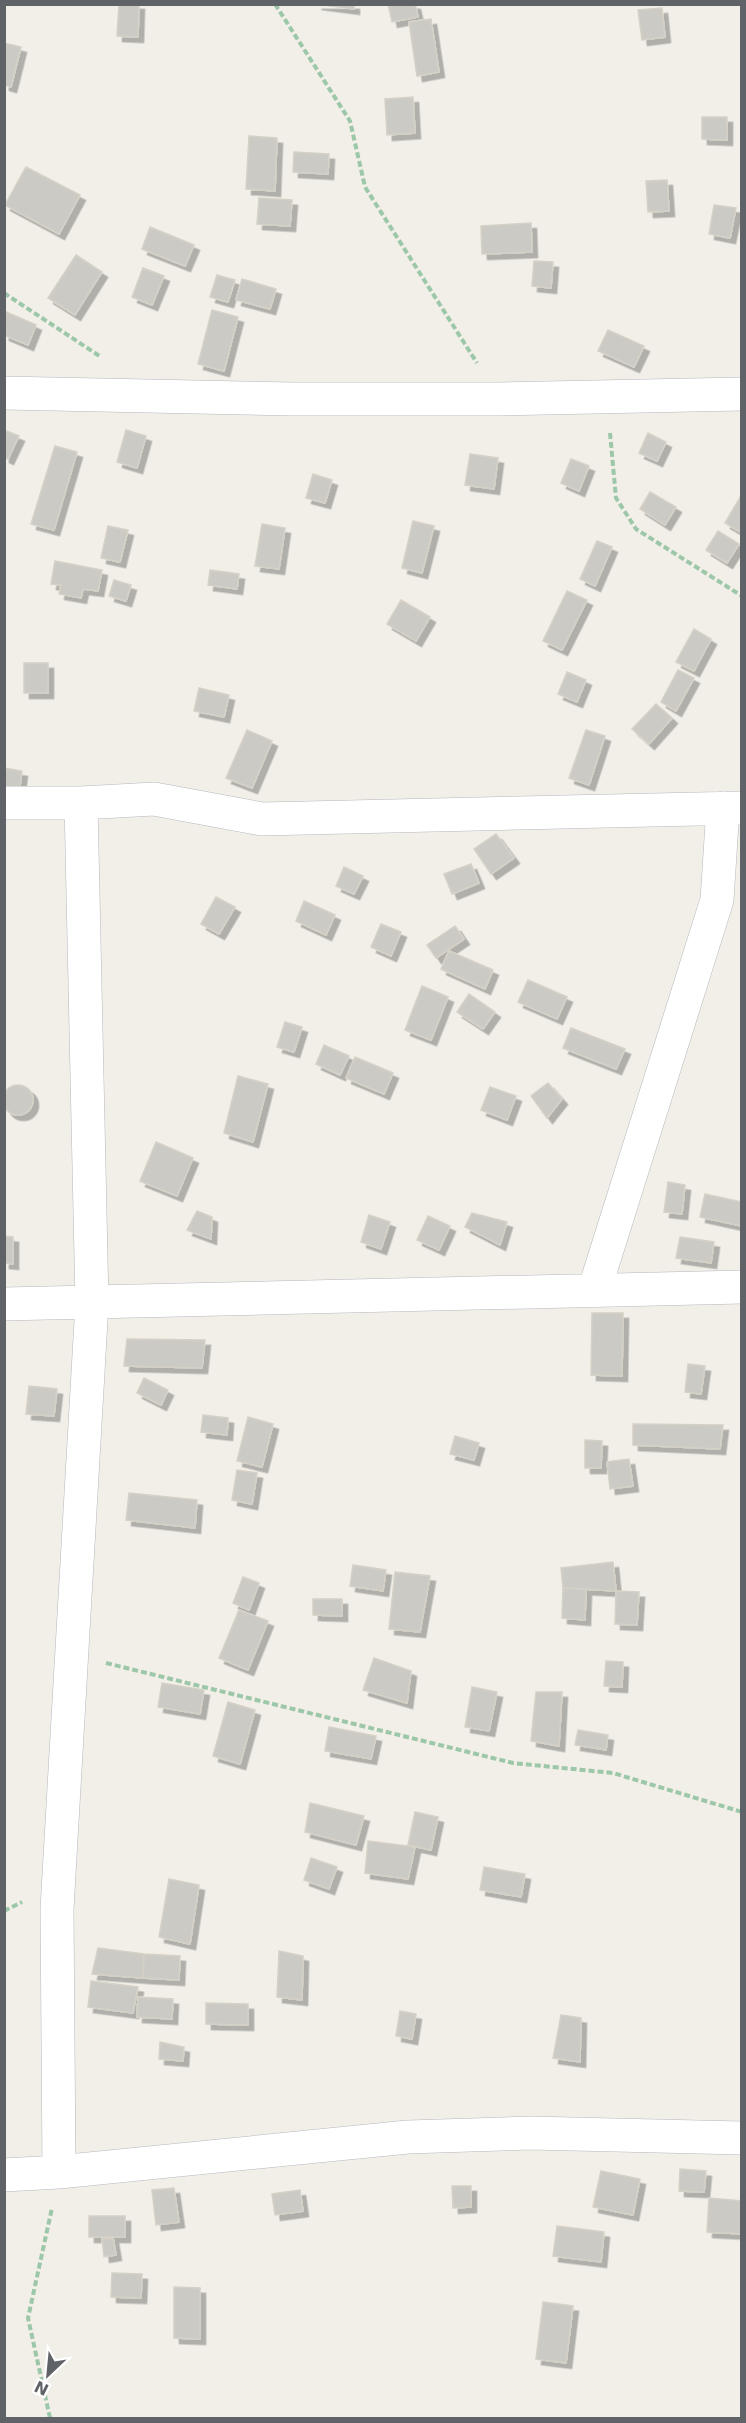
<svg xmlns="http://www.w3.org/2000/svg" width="746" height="2423" viewBox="0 0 746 2423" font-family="'DejaVu Sans',sans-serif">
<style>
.building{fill:#cccac5;stroke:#d6d1c6;stroke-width:1.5;filter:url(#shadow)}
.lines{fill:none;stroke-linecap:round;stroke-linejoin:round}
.street-casing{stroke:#b5b8bc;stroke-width:34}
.path{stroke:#9cc7a9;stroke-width:4;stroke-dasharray:6 3;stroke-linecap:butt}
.street{stroke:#fff;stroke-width:33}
</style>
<defs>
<filter id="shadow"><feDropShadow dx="5.5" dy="5.5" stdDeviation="0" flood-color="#0004"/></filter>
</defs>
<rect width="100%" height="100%" fill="#f1efe8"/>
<path class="building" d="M119,4h20l-1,33 -21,-1z
M316,4h38v5z
M388,4h27l3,13 -26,5z
M662,8l3,29 -23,3 -4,-30z
M431,19l8,53 -22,4 -8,-54z
M4,43l17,4 -10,40 -7,-2z
M413,97l2,36 -28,2 -2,-36z
M702,117h25v23l-25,-1z
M249,136l28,2 -2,53 -29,-2z
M294,152l35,2 -1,20 -35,-2z
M26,167l54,28 -21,39 -54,-29z
M667,180l2,31 -21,1 -2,-31z
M259,198l33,2 -2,26 -33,-2z
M714,205l22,3 -6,30 -21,-4z
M531,223l1,29 -50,2 -1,-28z
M150,227l44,18 -9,21 -43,-17z
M76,255l26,17 -27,43 -27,-17z
M534,261l19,1 -2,26 -19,-2z
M143,268l21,8 -12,29 -20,-8z
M217,275l18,5 -7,22 -18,-5z
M242,279l34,10 -6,20 -34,-9z
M212,310l26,7 -14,54 -26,-7z
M4,311l32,14 -8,20 -24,-10z
M608,330l36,16 -10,21 -36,-16z
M4,430l15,6 -11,23 -4,-2z
M126,430l20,6 -9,32 -20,-6z
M648,433l18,9 -9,19 -18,-8z
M55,446l22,6 -23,78 -23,-6z
M470,454l28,4 -4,31 -29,-4z
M571,459l18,7 -10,25 -18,-8z
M313,474l19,6 -7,23 -19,-5z
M650,492l26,15 -11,18 -25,-16z
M742,494v39l-17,-10z
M413,521l21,5 -12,47 -20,-5z
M262,524l23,4 -6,41 -24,-3z
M108,526l20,4 -8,32 -19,-4z
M718,531l21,13 -12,19 -21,-13z
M597,541l15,6 -17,39 -15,-7z
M55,561l47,9 -4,21 -15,-2 -2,9 -22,-4 2,-9 -10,-1z
M210,570l29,4 -2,15 -29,-4z
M114,580l17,5 -5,16 -17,-5z
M567,591l20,9 -25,50 -19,-9z
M401,600l29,17 -14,24 -29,-17z
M694,629l17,10 -17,32 -18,-9z
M24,663h24v30h-24z
M678,670l16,8 -18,33 -15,-9z
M567,672l19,8 -9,22 -19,-8z
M199,688l30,7 -5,22 -30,-6z
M656,704l16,14 -23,26 -17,-15z
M247,730l25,11 -20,47 -26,-10z
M586,730l19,6 -16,49 -20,-7z
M4,768l18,3 -3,22 -15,-2z
M496,834l18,24 -23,16 -17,-25z
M471,864l8,19 -27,11 -8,-20z
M344,867l19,9 -9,18 -18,-8z
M216,897l19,10 -16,27 -18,-10z
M304,901l31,14 -9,20 -30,-14z
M381,924l20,8 -10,24 -20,-9z
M455,926l9,13 -28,19 -9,-13z
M449,951l44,19 -8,19 -44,-20z
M528,980l39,17 -10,22 -39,-17z
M422,986l26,11 -17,43 -26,-10z
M469,994l26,18 -12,17 -26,-17z
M285,1022l17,5 -8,25 -17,-5z
M571,1028l54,21 -9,20 -53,-21z
M324,1045l25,11 -9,19 -24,-11z
M355,1057l38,16 -9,21 -38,-16z
M238,1076l30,8 -15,58 -29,-9z
M548,1083l14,16 -15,19 -16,-22z
M3 1100a15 15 0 1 1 30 0a15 15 0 1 1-30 0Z
M490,1087l26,9 -9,24 -26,-10z
M156,1142l37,16 -16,38 -37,-15z
M668,1182l17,3 -3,29 -18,-2z
M705,1194l37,8v24l-42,-9z
M197,1211l15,6 -1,22 -24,-9z
M472,1213l35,9 -7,23 -35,-18z
M369,1215l21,7 -9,27 -20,-7z
M428,1216l22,10 -11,24 -22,-10z
M4,1236l9,1v27l-9,-1z
M680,1237l34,5 -3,21 -35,-5z
M592,1313h31l-1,63 -31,-1z
M127,1339l78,1 -3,28 -78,-2z
M688,1364l17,2 -4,28 -16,-2z
M144,1378l24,12 -7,15 -24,-12z
M29,1386l28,3 -3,27 -28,-2z
M203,1415l25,3 -1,17 -26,-3z
M248,1417l25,7 -11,43 -25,-6z
M633,1424l90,1 -3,24 -87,-4z
M455,1436l24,7 -5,17 -24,-6z
M585,1440l17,1 -1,27h-16z
M629,1459l4,27 -23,3 -3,-27z
M237,1470l20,3 -5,31 -20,-4z
M129,1493l68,7 -2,28 -69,-8z
M613,1562l3,29 -53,-3 -2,-20z
M353,1565l33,5 -3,21 -33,-5z
M395,1572l35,4 -10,56 -31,-3z
M243,1577l16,6 -10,27 -16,-7z
M563,1588l23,1 -1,31 -23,-2z
M616,1591l23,1 -2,33 -22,-1z
M313,1599h29v17l-29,-1z
M239,1610l29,11 -20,49 -29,-12z
M374,1658l37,13 -4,32 -44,-13z
M606,1661l17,1 -1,25 -18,-1z
M162,1683l42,7 -4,24 -42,-7z
M472,1687l25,5 -8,39 -24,-4z
M536,1692h26l-3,54 -28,-5z
M228,1702l27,8 -15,54 -27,-8z
M329,1727l47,9 -5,23 -46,-8z
M578,1730l30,5 -2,15 -31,-5z
M310,1803l54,13 -8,29 -51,-13z
M415,1812l23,5 -7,33 -23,-5z
M368,1841l47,6 -7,32 -43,-6z
M311,1858l26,9 -8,22 -25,-9z
M484,1867l41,7 -4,23 -41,-7z
M169,1879l30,6 -9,59 -31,-7z
M98,1948l46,6 -1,24 -51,-4z
M279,1951l24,5 -1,44 -25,-3z
M144,1954l36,2 -1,24 -36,-2z
M91,1981l47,6 -5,26 -45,-6z
M138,1997l35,2 -1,20 -35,-2z
M206,2003l42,1v21l-42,-1z
M400,2011l16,3 -4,25 -16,-3z
M561,2015l20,3 -1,44 -27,-4z
M160,2042l24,5 -1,14 -24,-2z
M680,2169l26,2 -2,21 -25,-1z
M601,2171l39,8 -7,36 -40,-8z
M452,2186h19v21l-18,1z
M174,2188l5,34 -23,3 -4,-35z
M300,2190l3,21 -28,4 -3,-21z
M709,2198l33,3v33l-35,-2z
M89,2216h36v21h-36z
M557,2226l47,6 -3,30 -48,-6z
M113,2238l3,17 -12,2 -2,-18z
M112,2273l30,1 -1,24 -30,-1z
M174,2287l26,1v51l-26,-1z
M543,2302l30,4 -7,57 -30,-4z"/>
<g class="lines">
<defs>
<path id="street" d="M4,393l288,6h208l242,-5
M4,803h77l73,-4 108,20 480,-11
M594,1291l123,-391 6,-92
M4,1304l738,-17
M59,2172l-2,-263 35,-606 -11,-500
M4,2175l55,-3 349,-35 122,-4 212,5"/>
</defs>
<use href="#street" class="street-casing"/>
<path class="path" d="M275,4l75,117 15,66 112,176
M4,293l97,64
M610,433l6,65 20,31 106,67
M106,1663l407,100 100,10 129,39
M4,1911l18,-9
M50,2418l-22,-100 24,-110"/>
<use href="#street" class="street"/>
</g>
<rect width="746" height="2423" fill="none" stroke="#5f6368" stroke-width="12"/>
<g transform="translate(48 2375) rotate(206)" stroke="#ffffff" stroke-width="4.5" paint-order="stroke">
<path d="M0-4.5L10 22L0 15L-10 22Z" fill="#5f6368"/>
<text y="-9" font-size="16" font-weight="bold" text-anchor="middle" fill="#5f6368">N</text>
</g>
</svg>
